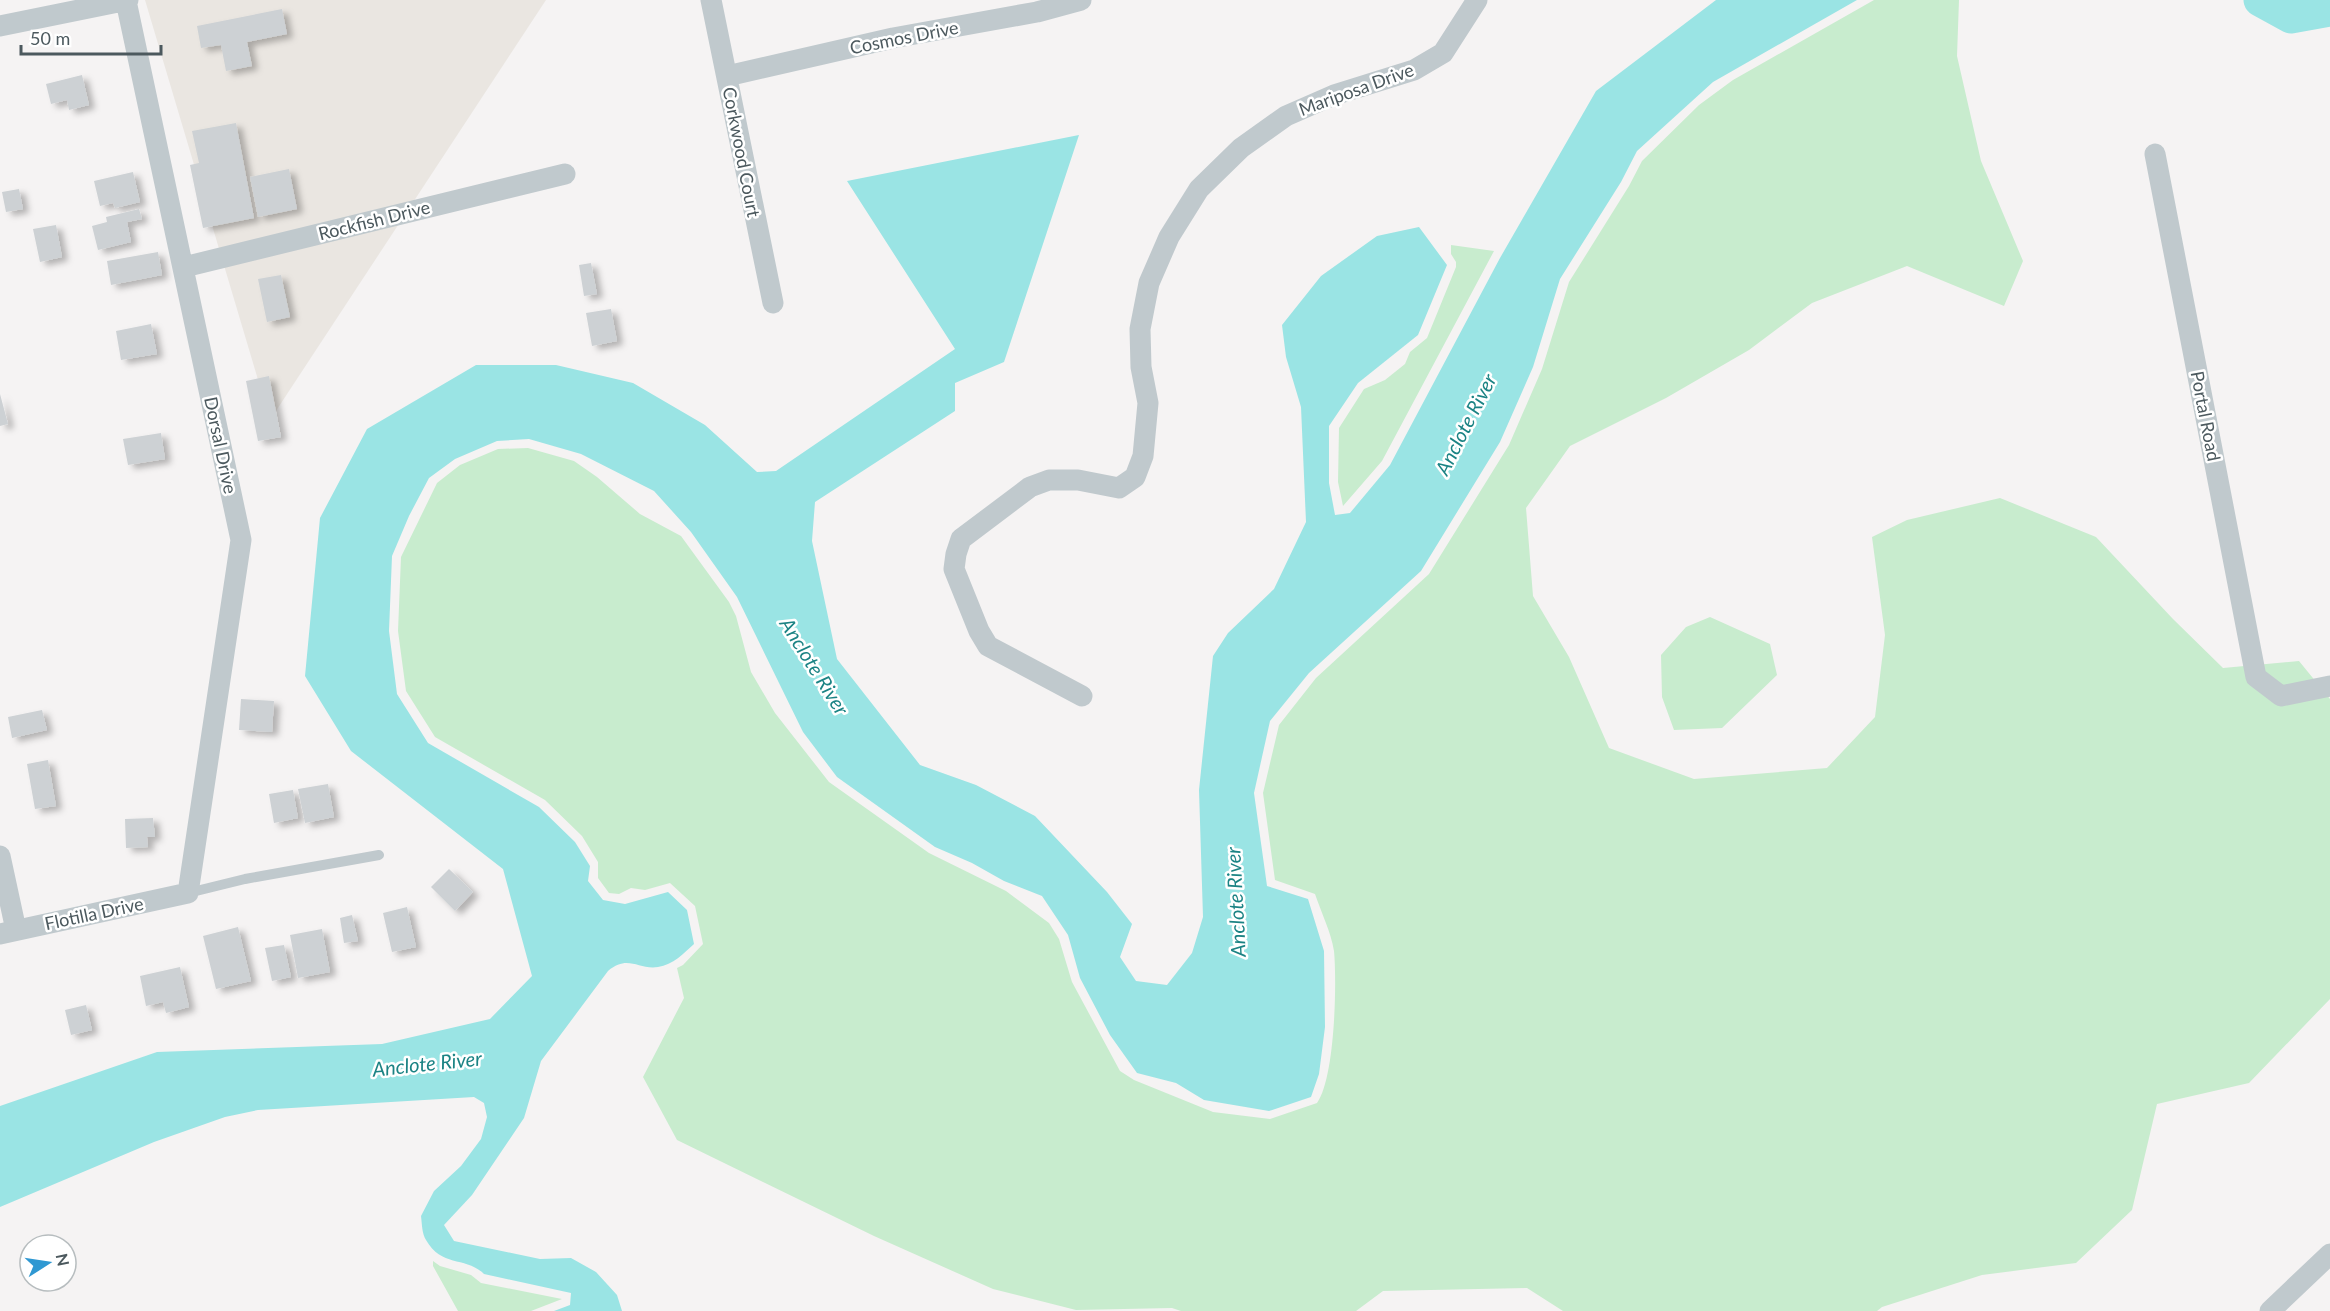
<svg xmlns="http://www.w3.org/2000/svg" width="2330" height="1311" viewBox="0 0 2330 1311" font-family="Lato,sans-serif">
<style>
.commercial{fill:#eae6e1}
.green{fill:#c8ecce}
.water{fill:#9ae4e4}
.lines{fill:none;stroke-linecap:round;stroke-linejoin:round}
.river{stroke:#9ae4e4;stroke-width:33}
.building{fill:#cdd1d4;filter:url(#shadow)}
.service{stroke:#c0c9cd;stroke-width:10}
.minor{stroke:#c0c9cd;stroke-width:21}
.labels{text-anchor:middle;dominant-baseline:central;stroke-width:5;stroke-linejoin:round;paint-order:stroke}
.street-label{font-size:18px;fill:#4c595e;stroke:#fff}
.water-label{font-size:20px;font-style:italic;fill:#1b8384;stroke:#fff}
</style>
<defs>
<filter id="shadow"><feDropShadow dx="6" dy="4" stdDeviation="3" flood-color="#0004"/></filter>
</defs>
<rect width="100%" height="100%" fill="#f5f3f3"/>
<path class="commercial" d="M145,0h401l-276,420z"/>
<path class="green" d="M1874,0h85l-2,56 24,105 42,100 -19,45 -97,-40 -95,37 -63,47 -83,48 -96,48 -44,62 7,88 36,61 40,91 85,31 133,-11 48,-51 10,-82 -13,-98 35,-17 93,-22 96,39 77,82 50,49 76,-7 31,38v300l-81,84 -92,21 -25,106 -56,53 -94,12 -100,32 -5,4h-314l-36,-23 -144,3 -27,20h-175l-9,-3 -96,2 -83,-21 -119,-53 -197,-96 -34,-63 41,-79 -7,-30 6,-3 20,-21 -8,-38 -25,-23 -25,7 -14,-2 -12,6 -10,-1 -11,-15v-16l-16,-26 -37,-36 -110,-63 -29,-46 -8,-60 3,-74 36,-74 23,-18 38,-16 30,-1 46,13 23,16 43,37 41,22 48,66 7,14 15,56 24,41 54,69 100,71 77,38 43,32 10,16 13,43 48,89 14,9 79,32 57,7 47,-16c18,-25 20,-120 17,-152 -3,-19 -13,-39 -19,-57l-40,-14 -12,-87 16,-68 37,-47 113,-104 80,-129 33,-76 27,-87 60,-96 13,-25 57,-56 34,-25z
M1451,245l43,6 -112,210 -39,45 -5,-24 1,-54 25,-39 21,-9 20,-16 5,-12 17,-14 29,-71v-5l-5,-8z
M1710,617l60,27 7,31 -55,53 -48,2 -12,-33 -1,-42 25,-28z
M433,1261l7,5 31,9 10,8 81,16 -31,12h-73l-25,-45z"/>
<path class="water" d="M1716,0h141l-144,82 -76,69 -16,31 -61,97 -27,88 -33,75 -79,129 -112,102 -39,48 -16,72 13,93 41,13 16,52 1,76 -6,47 -8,23 -42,14 -65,-11 -28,-17 -39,-10 -27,-38 -30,-57 -12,-43 -26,-39 -38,-15 -32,-18 -37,-16 -98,-70 -34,-45 -66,-135 -46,-65 -37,-41 -73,-37 -52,-15 -32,2 -42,18 -26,19 -20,38 -17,40 -3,75 8,63 31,49 111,64 36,35 15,24 -2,15 15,19 22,4 43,-12 19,18 7,34c-10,9 -21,21 -36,23 -20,3 -30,-13 -50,4l-67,90 -17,57 -52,77 -28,30 10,16 86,18 31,-1 25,14 21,23 5,16h-68l16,-6 1,-12 -87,-19c-18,-18 -42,-6 -58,-34 -4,-6 -4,-16 -5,-24l13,-25 27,-25 20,-27 6,-22 -3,-14 -10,-6 -216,13 -33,7 -71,25 -154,65v-101l157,-54 225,-8 108,-25 42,-43 -29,-107 -152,-118 -46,-75 15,-158 47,-89 109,-64h80l77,18 72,42 52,47 19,-1 179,-122 -108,-168 232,-46 -75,227 -49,21v28l-140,91 -3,39 25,118 83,106 56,20 59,31 72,76 25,32 -12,33 16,24 31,4 25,-32 11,-36 -4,-127 14,-134 15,-23 46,-44 32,-67 -5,-115 -15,-50 -4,-32 39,-49 56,-40 42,-9 28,38 -29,70 -60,48 -29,43v57l6,32 15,-2 40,-48 110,-207 96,-167z"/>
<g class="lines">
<path class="river" d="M2260,0l31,17 39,-7"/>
</g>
<path class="building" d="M282,9l5,25 -40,8 5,24 -26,5 -5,-26 -20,3 -4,-22z
M82,75l7,30 -20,5 -2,-10 -16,4 -5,-20z
M236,123l18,95 -51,10 -13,-63 9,-2 -7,-32z
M289,169l8,40 -39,8 -8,-40z
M133,172l7,30 -25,6 -2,-5 -13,3 -6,-25z
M19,189l4,20 -17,3 -4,-20z
M139,209l3,10 -15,3 4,20 -33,8 -6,-24 15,-4 -1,-5z
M56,225l6,32 -22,5 -7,-33z
M158,252l4,23 -51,10 -4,-24z
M591,263l6,31 -13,2 -5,-31z
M281,275l9,42 -23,5 -9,-43z
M611,309l6,32 -25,5 -6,-33z
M151,324l6,30 -36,6 -5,-29z
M269,376l12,61 -23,4 -12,-60z
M0,394l8,30 -8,2z
M161,433l4,26 -37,6 -5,-26z
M241,699l33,2 -2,31 -33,-2z
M42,710l5,20 -35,8 -4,-21z
M48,760l8,46 -21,3 -8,-45z
M328,784l6,33 -29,6 -7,-34z
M293,790l5,28 -24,5 -5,-29z
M153,818l2,19h-8l1,10 -22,1 -1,-29z
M449,869l24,23 -18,19 -24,-24z
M407,907l9,40 -24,5 -9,-39z
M352,915l6,26 -14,2 -4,-25z
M238,927l13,54 -35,8 -13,-53z
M322,929l8,43 -32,6 -8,-43z
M284,945l7,32 -19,4 -7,-33z
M180,967l9,40 -23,6 -3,-11 -17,4 -6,-30z
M86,1005l6,25 -21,5 -6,-25z"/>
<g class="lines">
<path class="service" d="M188,893l57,-14 134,-24"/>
<path class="minor" d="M711,0l62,303
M0,26l128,-26
M727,76l166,-38 144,-26 44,-12
M2155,154l101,523 25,19 49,-10
M184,267l381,-93
M1082,696l-94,-50 -9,-15 -25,-62 2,-15 5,-15 69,-52 19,-7h29l41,8 16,-11 8,-21 5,-53 -7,-36 -1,-38 9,-46 20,-46 30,-48 42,-41 45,-32 48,-21 80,-25 29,-17 34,-53
M0,856l16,74
M0,934l188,-41 53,-353 -115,-539
M2270,1311l60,-57"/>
</g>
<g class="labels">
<g class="street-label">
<text transform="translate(904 37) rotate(-11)">Cosmos Drive</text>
<text transform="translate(1356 89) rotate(-20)">Mariposa Drive</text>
<text transform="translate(742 152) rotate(79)">Corkwood Court</text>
<text transform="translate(374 220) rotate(-14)">Rockfish Drive</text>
<text transform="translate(2206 416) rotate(79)">Portal Road</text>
<text transform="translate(221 445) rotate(78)">Dorsal Drive</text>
<text transform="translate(94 913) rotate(-12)">Flotilla Drive</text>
</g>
<g class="water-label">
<text transform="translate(1465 424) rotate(-63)">Anclote River</text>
<text transform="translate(815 666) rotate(58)">Anclote River</text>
<text transform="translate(1235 902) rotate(-93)">Anclote River</text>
<text transform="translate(427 1063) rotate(-6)">Anclote River</text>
</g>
</g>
<g transform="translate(48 1263) rotate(78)"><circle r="28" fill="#ffffff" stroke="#b7bdbf" stroke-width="1.5"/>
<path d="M0-4.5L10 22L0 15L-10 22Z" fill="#2f98d2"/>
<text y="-9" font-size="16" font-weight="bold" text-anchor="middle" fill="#4c595e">N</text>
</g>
<path d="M21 45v9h140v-9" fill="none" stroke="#4c595e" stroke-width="3"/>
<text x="30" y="45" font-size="18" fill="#4c595e" stroke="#ffffff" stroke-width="4.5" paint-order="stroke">50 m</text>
</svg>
